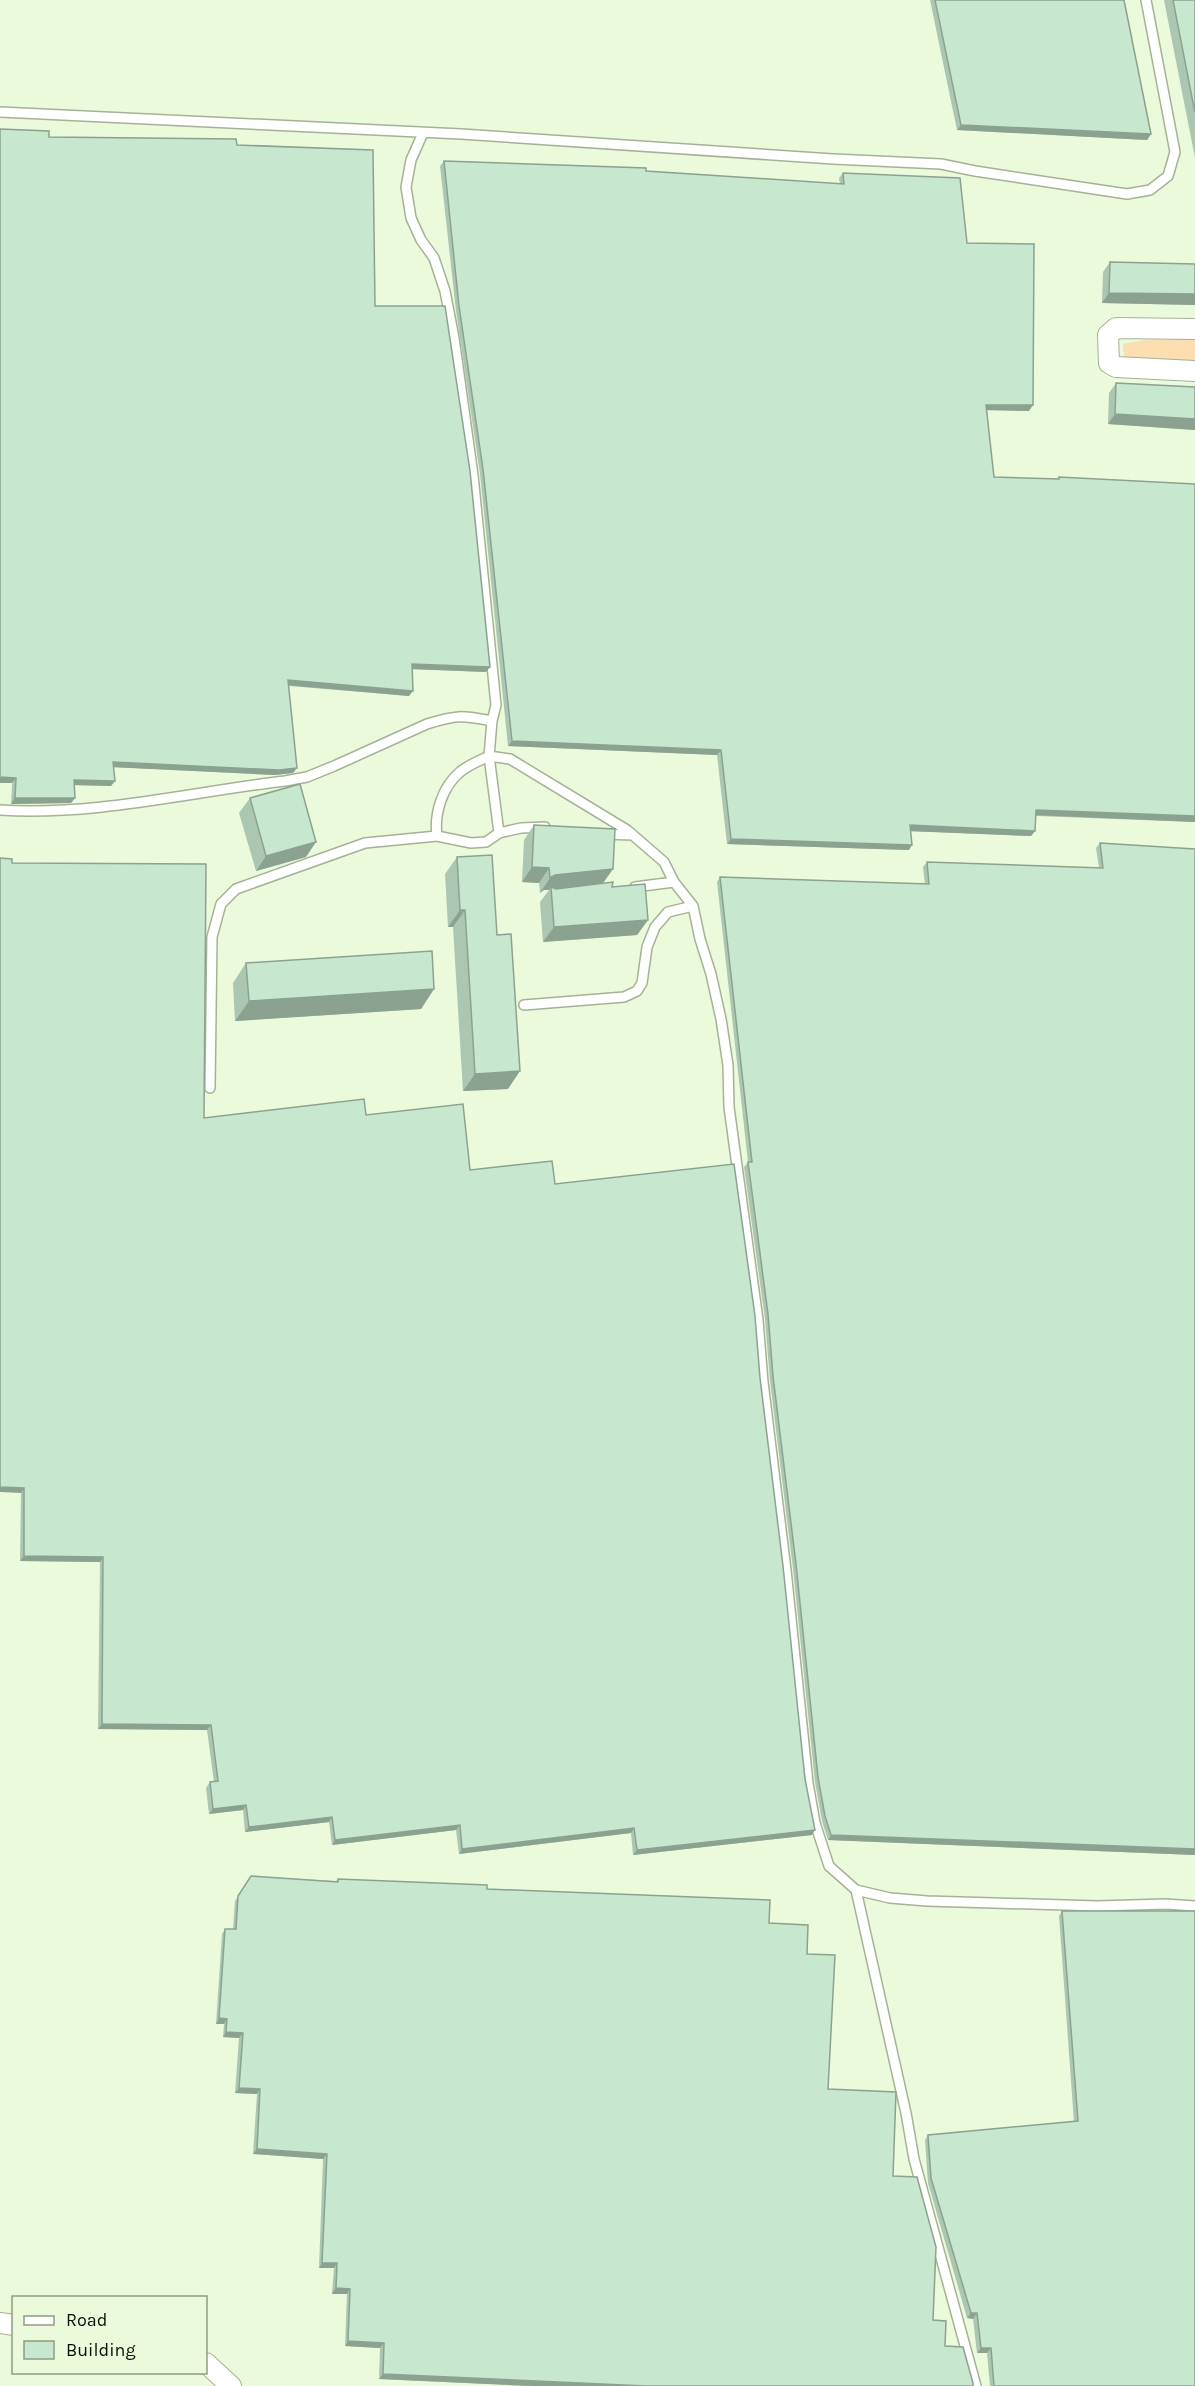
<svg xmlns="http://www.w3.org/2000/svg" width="1195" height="2386" viewBox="0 0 1195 2386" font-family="Karla,sans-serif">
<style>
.green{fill:#fcdeb0}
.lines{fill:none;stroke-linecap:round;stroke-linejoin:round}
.service-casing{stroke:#a5b394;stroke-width:12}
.minor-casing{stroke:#a5b394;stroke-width:22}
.service{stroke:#fff;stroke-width:9}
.minor{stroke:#fff;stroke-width:20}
.wall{fill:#abc7b2}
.shaded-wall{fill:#8ba291}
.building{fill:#c7e7cf;stroke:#8ba291;stroke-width:1.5}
</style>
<rect width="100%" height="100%" fill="#ebfada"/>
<path class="green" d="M1195,339v22h-56l-15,-3 -1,-14 21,-4z"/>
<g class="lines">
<defs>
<path id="service" d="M0,112l461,22 372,25 108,5 34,7 152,23 23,-4 18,-14 7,-24 -29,-152
M423,133l-12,27 -5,27 5,31 10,22 13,18 11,33 9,47 19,137 23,230 -4,16 -3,35 21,3 117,71 37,32 10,20 19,24 7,33 11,35 10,45 7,46 1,42 29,213 5,62 23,188 22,213 7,40 14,43 27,24 34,8 37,3 170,5 69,-2 29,2
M0,810c96,6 190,-18 285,-29l22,-4 27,-11 93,-42c29,-9 34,-9 65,-3
M603,834l30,1
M437,836l34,7 15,-1 13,-9 22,-5 24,-1
M635,887l39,-5
M524,1005l100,-8 13,-6 5,-8 5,-36 8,-20 13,-15 25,-6
M210,1088l2,-151 9,-33 15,-15 129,-46 72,-7c-3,-22 5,-49 23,-64 8,-7 19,-11 29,-16l10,77
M856,1890l50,223 8,46 62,227"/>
<path id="minor" d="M1195,329l-79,-1 -8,7 1,28 7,4 79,4
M0,2323l14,2
M206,2363l25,23"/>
</defs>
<use href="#service" class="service-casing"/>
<use href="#minor" class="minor-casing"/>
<use href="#service" class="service"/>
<use href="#minor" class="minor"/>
</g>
<path class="wall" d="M930,0h194l27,134 -4,6 -190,-10z
M1164,0h31v158z
M49,137l188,8 138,161 111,366 -74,-3 -3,27 -120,-10 4,87 -18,2 -161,-8 -3,19 -37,-1 1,13 -4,5 -60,1z
M444,161l202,10 194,13 -1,-6 4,-5 124,70 62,168 -43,-1 8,67 63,2 2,-2 136,7v338l-159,-6 -1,15 -4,5 -120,-5 -2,19 -182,-6 -10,-89 -209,-9 -28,-272 -24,-163 -16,-145z
M1110,262l85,2v41l-93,-2 1,-31z
M1116,383l79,4v43l-87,-6 1,-31z
M250,798l56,59 -50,14 -17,-58z
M534,825l79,44 -10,14 9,4 36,33 -11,15 -94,7 -3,-40 9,-12h-5l-4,3 -1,-10 -17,-1 2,-42z
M1100,843l95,6v1006l-367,-15 -6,-19 -7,-39 -22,-213 -23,-188 -5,-62 -21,-152 4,-5 -31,-280 3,-5 205,7 -2,-17 4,-5 172,6 -3,-20z
M457,857l40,78 11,154 -45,2 -10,-164h-5l-3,-53z
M12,863l192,255 162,-3 104,55 85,14 205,194 52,457 -179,20 -2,-22 -172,21 -3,-24 -124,15 -3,-23 -84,10 -2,-22 -34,4 -3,-26 4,-6h4l-7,-52 -109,-1 2,-167 -80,-1 1,-68z
M246,963l188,26 -13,20 -186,12 -2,-38z
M251,1876l85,5 2,-2 149,10 282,34 38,31 21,135 65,87 40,144 12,26 28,40h-441l-153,-7 1,-31 -35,-2 2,-52h-15l2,-26h-15l4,-109 -70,-5 4,-60 -22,-1 4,-55 -16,-1 1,-13h-8l6,-90 3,-5h8l2,-28z
M1062,1911l133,475h-205l-3,-33h-10l-4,-34 -6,-1 -39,-135 -3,-43 3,-5 146,-13 -15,-206z"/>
<path class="shaded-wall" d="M961,125l190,9 -4,6 -190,-10z
M1109,293l86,1v11l-93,-2z
M986,405h47l-4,6 -47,-1z
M1115,414l80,5v11l-87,-6z
M412,664l78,3 -4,5 -77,-3z
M288,680l125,11 -4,5 -124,-11z
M512,741l209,9 -4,5 -209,-9z
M113,762l184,6 -4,5 -18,2 -166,-8z
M0,777l16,1 -4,5h-12z
M74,780l41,1 -4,5 -40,-1z
M15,798h60l-4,5 -60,1z
M1036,810l159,6v6l-163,-7z
M910,825l125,6 -4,5 -125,-5z
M731,839l181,6 -3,5 -182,-6z
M316,842l-10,15 -50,14 10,-15z
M532,867l17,1 -10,15 -17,-1z
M613,869l-10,14 -52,7v-3l-2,3h-5l-4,3 10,-15 5,-3z
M460,910h5l-12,17h-5z
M648,920l-11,15 -94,7 11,-15z
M434,989l-13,20 -186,12 14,-20z
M520,1071l-12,18 -45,2 12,-17z
M0,1487l24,1 -3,5 -21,-1z
M24,1556l79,1 -3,5 -80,-1z
M102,1724l109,1 -4,5 -109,-1z
M246,1805l-3,5 -34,4 4,-5z
M332,1817l-3,5 -84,10 4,-5z
M460,1825l-4,5 -124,15 3,-5z
M634,1828l-3,5 -172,21 3,-5z
M815,1830l-3,5 -179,20 4,-5z
M831,1835l364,14v6l-367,-15z
M219,2018l8,1 -3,5h-8z
M226,2032l17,1 -4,5 -16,-1z
M239,2088l21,1 -3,5 -22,-1z
M257,2149l70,5 -4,5 -70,-5z
M322,2263h15l-3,5h-15z
M336,2288l14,1 -3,5h-15z
M971,2313h6l-4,6 -6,-1z
M348,2341l36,2 -4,5 -35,-2z
M981,2348h10l-4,5h-10z
M383,2374l263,12h-114l-153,-7z"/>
<path class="building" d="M935,0h189l27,134 -190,-9z
M1173,0h22v113z
M0,129l49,2v6l187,2 1,6 136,5 2,156h70l25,165 20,196 -78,-3 1,27 -125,-11 9,88 -18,2 -166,-8 2,19 -41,-1 1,18h-60l1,-20 -16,-1z
M444,161l202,7v3l198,13 -1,-11 117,5 7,65 67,1 -1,161h-47l8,72 65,2v-2l136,7v332l-159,-6 -1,21 -125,-6 2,20 -181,-6 -10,-89 -209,-9 -29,-272 -24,-163z
M1110,262l85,2v30l-86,-1z
M1116,383l79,4v32l-80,-5z
M300,784l16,58 -50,14 -16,-58z
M534,825l81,4 -2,40 -58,6 -5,3 -1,-10 -17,-1z
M1100,843l95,6v1000l-364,-14 -6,-19 -7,-39 -22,-213 -23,-188 -5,-62 -20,-152h4l-32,-285 209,7 -2,-22 176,6z
M492,855l5,80 14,-1 9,137 -45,3 -10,-164h-5l-3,-53z
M0,858l12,1v4l194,1 -2,254 160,-19 2,16 97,-11 7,66 82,-9 3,23 179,-20 21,152 5,62 23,188 22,213 10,51 -178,20 -3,-22 -172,21 -2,-24 -125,15 -3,-23 -83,10 -3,-22 -33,4 -3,-27 8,-1 -7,-56 -109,-1 1,-167 -79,-1v-68l-24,-1z
M613,882l-1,5 33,-3 3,36 -94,7 -3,-40 5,2z
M432,951l2,38 -185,12 -3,-38z
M251,1876l87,6v-3l149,6v4l283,11 -1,23 39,2 -1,29 28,1 -7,134 68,3 -3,84 24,1 19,70 -3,73 13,1 -1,25 18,1 10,36v3h-327l-263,-12 1,-31 -36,-2 2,-52 -14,-1 1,-25h-15l5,-109 -70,-5 3,-60 -21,-1 4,-55 -17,-1 1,-13 -8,-1 6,-89h11l2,-33z
M1062,1911h133v475h-201l-3,-38h-10l-4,-35h-6l-40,-135 -3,-43 150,-14z"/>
<rect x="12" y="2296" width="195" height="78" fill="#ebfada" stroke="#919c84" stroke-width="1.5"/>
<rect x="24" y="2316" width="30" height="9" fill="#ffffff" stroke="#919c84" stroke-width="1.5"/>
<text x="66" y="2326" font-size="18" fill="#090e04">Road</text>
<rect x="24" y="2341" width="30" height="18" fill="#c7e7cf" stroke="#919c84" stroke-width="1.5"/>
<text x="66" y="2356" font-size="18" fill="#090e04">Building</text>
</svg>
